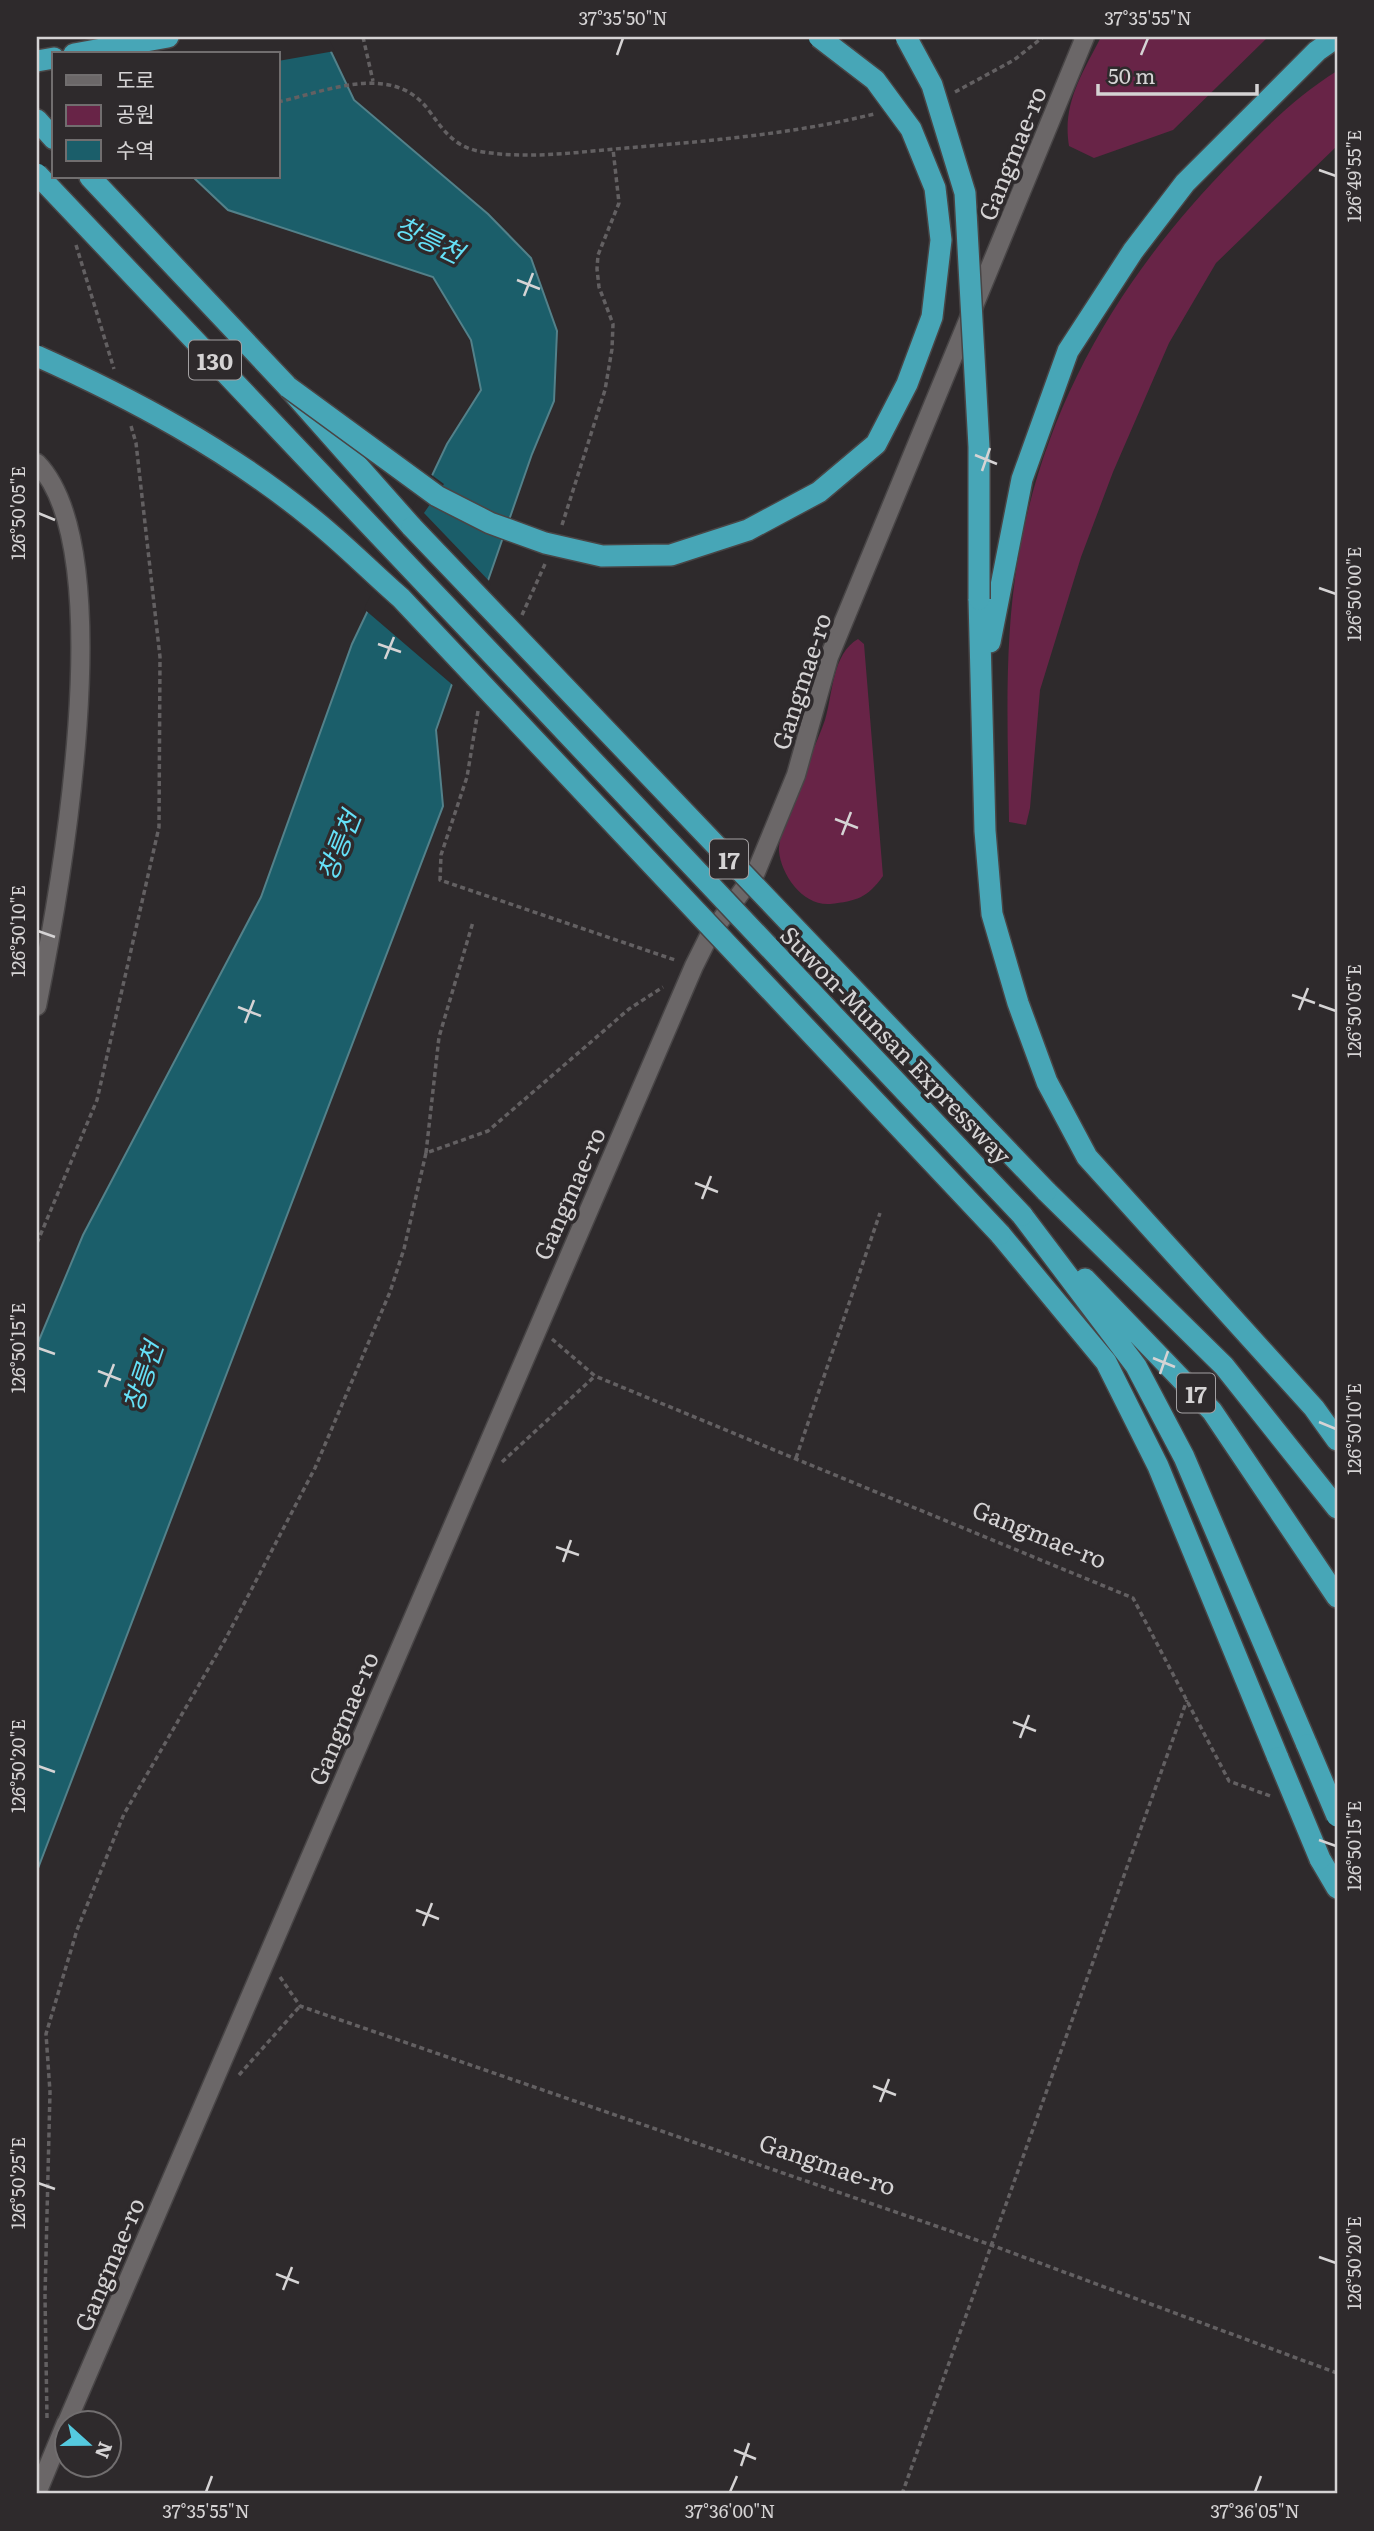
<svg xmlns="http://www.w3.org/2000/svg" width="1374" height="2531" viewBox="0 0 1374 2531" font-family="Literata,'Noto Sans KR',serif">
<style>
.green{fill:#682447}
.water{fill:#1b5e6a;stroke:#53818a;stroke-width:2}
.pier{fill:#2e2a2c}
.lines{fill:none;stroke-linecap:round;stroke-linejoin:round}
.minor-casing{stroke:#484546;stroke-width:21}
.highway-casing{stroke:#484546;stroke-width:24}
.path{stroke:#636062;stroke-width:3.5;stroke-dasharray:5 3.5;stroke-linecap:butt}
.minor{stroke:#6b6768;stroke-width:18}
.highway{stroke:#47a6b7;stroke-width:21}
.highway-bridge-casing{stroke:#484546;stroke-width:24;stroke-linecap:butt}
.highway-bridge{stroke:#47a6b7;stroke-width:21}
.ticks{fill:none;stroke:#d5d3d4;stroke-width:2.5}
.labels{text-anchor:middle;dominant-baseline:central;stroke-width:7;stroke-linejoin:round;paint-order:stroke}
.shield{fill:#2e2a2c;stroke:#a3a0a2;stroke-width:2}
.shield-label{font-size:23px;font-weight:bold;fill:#d5d3d4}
.street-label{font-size:24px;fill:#d5d3d4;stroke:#2e2a2c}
.water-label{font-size:26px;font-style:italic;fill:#65e1f8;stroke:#2e2a2c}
.neatline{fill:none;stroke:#d5d3d4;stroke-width:2.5}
.ticks-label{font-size:18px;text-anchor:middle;fill:#d5d3d4}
</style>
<rect width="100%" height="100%" fill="#2e2a2c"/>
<path class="green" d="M1101,37h167l-95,93 -79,28 -25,-12c-7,-42 13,-72 32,-109z
M1337,71v75l-121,117 -47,80 -56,129 -32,85 -41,133 -10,118 -4,17 -17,-3c-1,-89 -6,-181 10,-269 28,-155 106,-283 215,-393 32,-33 64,-65 103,-89z
M858,639l6,5 19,232c-16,22 -26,25 -53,28 -27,2 -49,-29 -51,-53 -1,-25 36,-102 46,-131 8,-26 7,-66 33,-81z"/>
<path class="water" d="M324,37l30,63 134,114 43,44 26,73 -3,70 -22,53 -96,276 7,76 -406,1065v-526l46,-110 178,-338 91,-253 95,-200 34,-54 -10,-50 -38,-63 -205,-67 -35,-33h85v-123z"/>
<path class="pier" d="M76,37h252l7,14 -57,10v-7h-197z
M429,473l15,11 -20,29 67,70 -36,104 -91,-78z"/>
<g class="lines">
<defs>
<path id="minor" d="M37,463c85,88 23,429 0,543
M67,2422l627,-1456 15,-30 47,-64 40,-97 33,-118 256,-620
M37,2493l29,-70"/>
<path id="highway" d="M74,54l94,-17
M37,61l17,-3
M37,120l17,19
M90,177l198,210 124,140
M979,599l6,232 7,83 26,89 29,79 40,75 227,251 23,32
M990,642l32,-163 46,-128 65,-100 52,-68 132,-132 20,-14
M1046,1191l178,175 113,142
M1022,1215l114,151 48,91 123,288
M1000,1234l106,128 52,104 120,292
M1085,1279l127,132 125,186
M1320,1859l17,29"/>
</defs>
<use href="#minor" class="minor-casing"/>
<use href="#highway" class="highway-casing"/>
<path class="path" d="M363,37l10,44
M955,92l59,-32 29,-23
M278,102c50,-11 116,-41 152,10 13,18 24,34 48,39 49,9 99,1 148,-3 83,-7 167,-14 248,-34
M76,245l38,124
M562,525l43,-135 7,-41 1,-25 -14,-37 -2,-18 1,-14 21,-52 -6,-54
M522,615l23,-51
M478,711l-11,66 -26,78 -1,25 235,80
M426,1153l13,-116 34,-115
M37,1243l60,-143 62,-273 1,-170 -24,-214 -5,-17
M552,1339l43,37 538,222 96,183 44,16
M796,1458l84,-245
M502,1462l93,-86
M280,1977l20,29 691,239 346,128
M239,2075l61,-69
M47,2418l-2,-122 5,-204 -4,-58 31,-104 47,-116 101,-174 90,-172 75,-176 14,-43 22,-96 62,-22 141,-122 34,-22
M902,2494l285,-794"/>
<use href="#minor" class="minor"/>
<use href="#highway" class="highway"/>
<defs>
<path id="highway-bridge" d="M906,37l26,48 33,108 14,254v152
M37,174c330,345 656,695 985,1041
M37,356c96,43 189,93 272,160 32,25 61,55 92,82l599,636
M288,387l149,109 53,27 55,20 57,13 69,-1 77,-25 71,-38 57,-48 31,-60 25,-67 9,-77 -6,-52 -24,-59 -36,-49 -56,-43
M412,527l634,664
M1307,1745l30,71
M1278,1758l42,101"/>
</defs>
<use href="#highway-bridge" class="highway-bridge-casing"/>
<use href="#highway-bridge" class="highway-bridge"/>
</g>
<path class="ticks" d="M617,55l6,-17M1141,55l7,-17M1319,170l17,6M517,280l23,9M524,296l9,-23M975,455l22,9M982,471l8,-23M38,513l17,7M1319,588l17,6M378,644l23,8M385,659l9,-22M835,819l23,9M842,835l9,-23M38,931l17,6M1292,995l23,8M1319,1005l17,6M238,1007l23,9M1299,1010l9,-22M245,1023l9,-23M695,1183l23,9M702,1199l9,-23M38,1348l17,6M1153,1358l22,9M98,1371l23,9M1160,1374l8,-23M105,1387l9,-23M1319,1422l17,7M556,1547l23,8M563,1562l8,-22M1013,1722l23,9M1020,1738l9,-23M38,1766l17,6M1319,1840l17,6M416,1910l23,9M423,1926l9,-23M873,2086l23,9M880,2102l9,-23M38,2183l17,6M1319,2257l17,6M276,2274l23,9M283,2290l9,-23M734,2450l22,9M741,2466l8,-23M206,2492l6,-16M730,2492l7,-16M1255,2492l6,-16"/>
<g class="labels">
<g class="shield">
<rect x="189" y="340.5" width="52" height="39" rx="5"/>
<rect x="710" y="839.5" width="38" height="39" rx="5"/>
<rect x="1177" y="1373.5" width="38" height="39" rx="5"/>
</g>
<g class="shield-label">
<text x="215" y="360">130</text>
<text x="729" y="859">17</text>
<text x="1196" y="1393">17</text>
</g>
<g class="street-label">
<text transform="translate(1011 153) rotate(-68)">Gangmae-ro</text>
<text transform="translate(800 681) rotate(-72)">Gangmae-ro</text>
<text transform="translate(897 1044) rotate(46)">Suwon-Munsan Expressway</text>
<text transform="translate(568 1193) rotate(-66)">Gangmae-ro</text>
<text transform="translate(1040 1533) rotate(22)">Gangmae-ro</text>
<text transform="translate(342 1718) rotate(-67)">Gangmae-ro</text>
<text transform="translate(828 2163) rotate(19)">Gangmae-ro</text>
<text transform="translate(108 2264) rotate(-67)">Gangmae-ro</text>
</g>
<g class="water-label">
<text transform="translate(430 238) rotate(26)">창릉천</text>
<text transform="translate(337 845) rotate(-68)">창릉천</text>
<text transform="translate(141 1376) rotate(-71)">창릉천</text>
</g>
</g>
<rect width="1374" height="2531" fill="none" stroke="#2e2a2c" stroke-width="77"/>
<rect x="52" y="52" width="228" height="126" fill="#2e2a2c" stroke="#716e6f" stroke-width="2"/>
<rect x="66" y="75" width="35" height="10" fill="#6b6768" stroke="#716e6f" stroke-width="2"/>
<text x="116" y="88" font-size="21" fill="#d5d3d4">도로</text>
<rect x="66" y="105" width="35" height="21" fill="#682447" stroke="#716e6f" stroke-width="2"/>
<text x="116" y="122" font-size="21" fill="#d5d3d4">공원</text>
<rect x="66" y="140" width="35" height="21" fill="#1b5e6a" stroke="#716e6f" stroke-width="2"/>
<text x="116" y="158" font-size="21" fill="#d5d3d4">수역</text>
<g transform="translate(88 2444) rotate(111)"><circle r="33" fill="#2e2a2c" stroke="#716e6f" stroke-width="2"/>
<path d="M0-5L12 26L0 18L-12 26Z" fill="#55cadf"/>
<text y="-10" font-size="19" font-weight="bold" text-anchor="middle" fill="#d5d3d4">N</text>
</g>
<path d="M1098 84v10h159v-10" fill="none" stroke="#d5d3d4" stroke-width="3.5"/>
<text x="1108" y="84" font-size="21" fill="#d5d3d4" stroke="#2e2a2c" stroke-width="5" paint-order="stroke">50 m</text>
<rect x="38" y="38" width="1298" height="2454" class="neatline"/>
<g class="ticks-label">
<text x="623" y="25">37°35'50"N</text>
<text x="1148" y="25">37°35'55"N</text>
<text transform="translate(1355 176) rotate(-90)" y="6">126°49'55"E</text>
<text transform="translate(19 513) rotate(-90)" y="6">126°50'05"E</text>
<text transform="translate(1355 594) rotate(-90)" y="6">126°50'00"E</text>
<text transform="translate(19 931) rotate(-90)" y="6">126°50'10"E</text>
<text transform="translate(1355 1011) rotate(-90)" y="6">126°50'05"E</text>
<text transform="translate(19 1348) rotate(-90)" y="6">126°50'15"E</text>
<text transform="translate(1355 1429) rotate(-90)" y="6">126°50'10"E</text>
<text transform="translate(19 1766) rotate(-90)" y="6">126°50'20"E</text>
<text transform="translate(1355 1846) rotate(-90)" y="6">126°50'15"E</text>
<text transform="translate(19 2183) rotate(-90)" y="6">126°50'25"E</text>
<text transform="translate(1355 2263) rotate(-90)" y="6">126°50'20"E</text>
<text x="206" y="2518">37°35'55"N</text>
<text x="730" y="2518">37°36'00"N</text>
<text x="1255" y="2518">37°36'05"N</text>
</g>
</svg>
